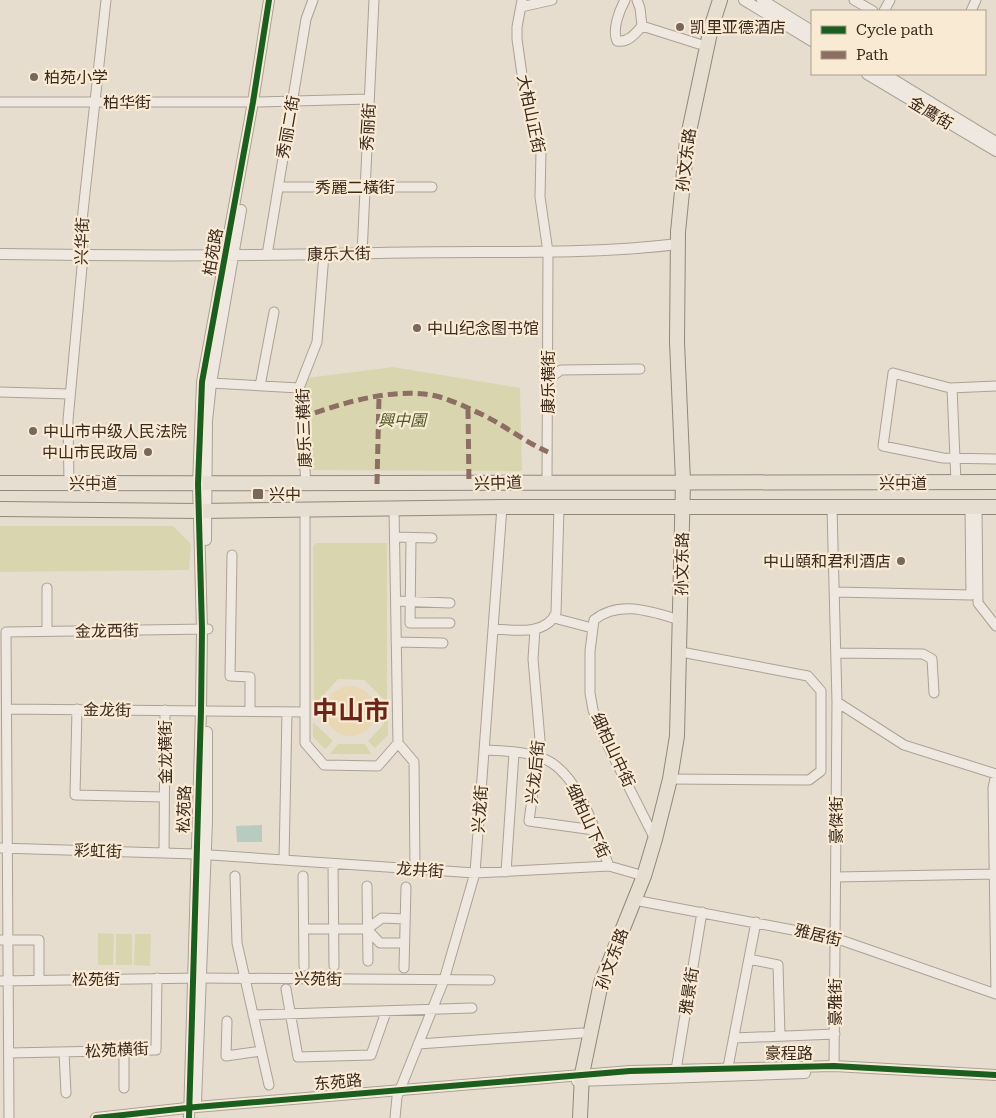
<svg xmlns="http://www.w3.org/2000/svg" width="996" height="1118" viewBox="0 0 996 1118" font-family="'Roboto Serif','Noto Sans SC',serif">
<style>
.green{fill:#d9d6af}
.sand{fill:#ead7b4}
.water{fill:#b8cbbf}
.lines{fill:none;stroke-linecap:round;stroke-linejoin:round}
.minor-casing{stroke:#aba296;stroke-width:11}
.tertiary-casing{stroke:#aba296;stroke-width:12}
.primary-casing{stroke:#91887e;stroke-width:16}
.minor{stroke:#eee8e0;stroke-width:9}
.tertiary{stroke:#eee8e0;stroke-width:10}
.primary{stroke:#e6ded1;stroke-width:14}
.quiet{stroke:#8d6e63;stroke-width:5;stroke-dasharray:10 5;stroke-linecap:butt}
.cycleway-casing{stroke:#f8ead3;stroke-width:9}
.cycleway{stroke:#1b5e20;stroke-width:6}
.poi-dot{fill:#77685b;stroke:#f8ead3;stroke-width:2}
.labels{text-anchor:middle;dominant-baseline:central;stroke-width:4.5;stroke-linejoin:round;paint-order:stroke}
.poi-label{font-size:16px;fill:#3b291d;stroke:#f8ead3;text-anchor:start}
.street-label{font-size:16px;fill:#3b291d;stroke:#f8ead3}
.park-label{font-size:16px;font-style:italic;fill:#505923;stroke:#f8ead3}
.town-label{font-size:26px;font-weight:bold;fill:#6a241a;stroke:#f8ead3}
</style>
<rect width="100%" height="100%" fill="#e6ddce"/>
<path class="green" d="M393,367l127,21 2,83 -224,-1 1,-91z
M0,526h173l18,18 -2,26 -189,2z
M316,543h71v159h-4v-4l-19,-18 -26,-1 -21,23h-3l-1,-156z
M384,720h4v15l-13,13 -7,-7 16,-17z
M313,722l20,19 -8,8 -12,-12z
M338,744h27l6,10h-41z
M98,933l16,1 -1,31h-15z
M116,934h16v31h-16z
M135,934h16l-1,32 -16,-1z"/>
<path class="sand" d="M325 711a25 25 0 1 1 50 0a25 25 0 1 1-50 0Z"/>
<path class="water" d="M262,825v17h-25l-1,-16z"/>
<g class="lines">
<defs>
<path id="minor" d="M522,0l-5,27v12l7,50 17,62 -1,46 8,55 -1,230
M625,0c-6,11 -13,30 -8,41 11,2 18,-7 25,-15l-2,-18 -3,-8
M854,0l19,11
M521,7l31,-7
M884,11l6,-11
M971,11l5,-11
M642,26l57,18
M0,102h259l110,-3
M278,187h154
M362,254l12,-254
M267,255l39,-236 7,-19
M548,379l13,-9 79,-1
M211,383l88,5
M260,386l14,-74
M996,386l-46,2 -57,-15 -10,73 60,12 53,1
M952,388l4,94
M0,392l70,2
M69,483l-1,-63 15,-164 -2,-26 25,-230
M306,484l-7,-96 18,-46 7,-88
M832,507l5,195 -3,364
M977,507l1,96 18,23
M394,509l4,234 16,19 1,107
M305,510v233l19,22 54,1 20,-23
M395,537l37,1
M411,538l-1,85h40
M232,555l-2,121 20,1v34
M47,588v43
M835,592l136,3 -1,-88
M396,601l54,2
M554,618l38,10
M493,629c20,1 53,7 63,-16l3,-105
M535,629l-2,30 7,81 -11,81 65,9
M396,642l47,1
M836,653l87,1 9,5 2,34
M837,702l67,43 92,29
M7,709l297,3
M77,709l-2,86 89,2
M484,750c21,1 49,1 68,13 30,20 44,71 57,103
M996,774l-3,14 3,204
M670,779l139,1 12,-9v-80l-13,-15 -127,-24
M655,839l-53,-105 -9,-24 -3,-17v-42l4,-31c23,-19 53,-10 79,-2
M0,848l196,6 279,19 134,-7 35,10
M164,853l1,-143
M284,860l3,-148
M333,864l1,102
M506,872l8,-119
M235,876l2,67 32,142
M303,876l1,90
M836,877l159,-3
M367,886l1,75
M634,900l201,38 161,56
M304,929h63l15,-11 23,1
M367,929l13,14h24
M0,940h39v39
M749,959l29,6 2,71
M404,968l2,-81
M0,981l201,-3 289,2
M286,989l12,68 73,-2 15,-43
M253,1015l219,-7
M227,1021l-1,35 35,-5
M734,1038l101,-4
M418,1044l164,-11
M64,1052l2,41
M9,1053l147,-3 1,-72
M728,1067l28,-145
M676,1070l26,-158
M124,1088v-37
M9,1118l-3,-486 202,-3
M395,1118l2,-21 47,-117 31,-107 27,-366"/>
<path id="tertiary" d="M744,0l68,41
M762,0l50,31
M867,74l129,77
M884,74l112,68
M0,254c126,2 253,2 379,-1 99,-3 200,3 299,-9
M206,540l1,-119 4,-38 30,-173
M577,1081l228,-8
M196,1102l11,-281v-89
M96,1118l100,-11 434,-36 204,-5 162,9
M189,1118l12,-408 1,-81 -4,-145 4,-102 51,-280 16,-102"/>
<path id="primary" d="M0,483c332,1 664,-1 996,-1
M0,509l198,2 304,-4h494
M580,1118l2,-44 19,-91 43,-107 11,-37 15,-60 7,-43 6,-255 -6,-139 1,-110 9,-91 24,-113 9,-28"/>
</defs>
<use href="#minor" class="minor-casing"/>
<use href="#tertiary" class="tertiary-casing"/>
<use href="#primary" class="primary-casing"/>
<use href="#minor" class="minor"/>
<use href="#tertiary" class="tertiary"/>
<use href="#primary" class="primary"/>
<path class="quiet" d="M468,409l1,75
M301,418c38,-14 82,-28 123,-24 21,2 42,13 61,22 22,11 40,26 63,36
M377,484l2,-87"/>
<defs>
<path id="cycleway" d="M96,1118l100,-11 434,-36 204,-5 162,9
M189,1118l12,-408 1,-81 -4,-145 4,-102 51,-280 16,-102"/>
</defs>
<use href="#cycleway" class="cycleway-casing"/>
<use href="#cycleway" class="cycleway"/>
</g>
<g class="poi-dot">
<circle cx="680" cy="27" r="5"/>
<circle cx="34" cy="77" r="5"/>
<circle cx="417" cy="328" r="5"/>
<circle cx="33" cy="431" r="5"/>
<circle cx="148" cy="452" r="5"/>
<rect x="252" y="488" width="12" height="12" rx="2.5"/>
<circle cx="901" cy="561" r="5"/>
</g>
<g class="labels">
<g class="poi-label">
<text x="690" y="27">凯里亚德酒店</text>
<text x="44" y="77">柏苑小学</text>
<text x="427" y="328">中山纪念图书馆</text>
<text x="43" y="431">中山市中级人民法院</text>
<text x="138" y="452" text-anchor="end">中山市民政局</text>
<text x="269" y="494">兴中</text>
<text x="891" y="561" text-anchor="end">中山頤和君利酒店</text>
</g>
<g class="street-label">
<text x="127" y="102">柏华街</text>
<text transform="translate(931 113) rotate(31)">金鹰街</text>
<text transform="translate(531 114) rotate(78)">大柏山正街</text>
<text transform="translate(288 127) rotate(-80)">秀丽二街</text>
<text transform="translate(368 127) rotate(-87)">秀丽街</text>
<text transform="translate(686 160) rotate(-83)">孙文东路</text>
<text x="355" y="187">秀麗二橫街</text>
<text transform="translate(82 241) rotate(-88)">兴华街</text>
<text transform="translate(213 252) rotate(-80)">柏苑路</text>
<text transform="translate(339 254) rotate(-1)">康乐大街</text>
<text transform="translate(548 382) rotate(-90)">康乐横街</text>
<text transform="translate(304 428) rotate(-92)">康乐三横街</text>
<text x="93" y="483">兴中道</text>
<text transform="translate(498 483) rotate(-2)">兴中道</text>
<text x="903" y="483">兴中道</text>
<text transform="translate(682 564) rotate(-89)">孙文东路</text>
<text transform="translate(107 631) rotate(-1)">金龙西街</text>
<text transform="translate(107 710) rotate(1)">金龙街</text>
<text transform="translate(613 750) rotate(65)">细柏山中街</text>
<text transform="translate(165 752) rotate(-90)">金龙横街</text>
<text transform="translate(535 772) rotate(-84)">兴龙后街</text>
<text transform="translate(184 809) rotate(-88)">松苑路</text>
<text transform="translate(480 809) rotate(-86)">兴龙街</text>
<text transform="translate(836 820) rotate(-90)">豪傑街</text>
<text transform="translate(588 821) rotate(65)">细柏山下街</text>
<text transform="translate(98 851) rotate(2)">彩虹街</text>
<text transform="translate(420 870) rotate(4)">龙井街</text>
<text transform="translate(818 935) rotate(13)">雅居街</text>
<text transform="translate(612 959) rotate(-70)">孙文东路</text>
<text x="96" y="979">松苑街</text>
<text transform="translate(318 979) rotate(1)">兴苑街</text>
<text transform="translate(689 991) rotate(-81)">雅景街</text>
<text transform="translate(835 1002) rotate(-90)">豪雅街</text>
<text transform="translate(117 1050) rotate(-3)">松苑横街</text>
<text x="789" y="1053">豪程路</text>
<text transform="translate(338 1082) rotate(-5)">东苑路</text>
</g>
<g class="park-label">
<text x="402" y="420">興中園</text>
</g>
<g class="town-label">
<text x="351" y="711">中山市</text>
</g>
</g>
<rect x="811" y="10" width="175" height="65" fill="#f8ead3" stroke="#ac9d8a"/>
<rect x="821" y="26" width="25" height="8" fill="#1b5e20" stroke="#ac9d8a"/>
<text x="856" y="35" font-size="15" fill="#3b291d">Cycle path</text>
<rect x="821" y="51" width="25" height="8" fill="#8d6e63" stroke="#ac9d8a"/>
<text x="856" y="60" font-size="15" fill="#3b291d">Path</text>
</svg>
